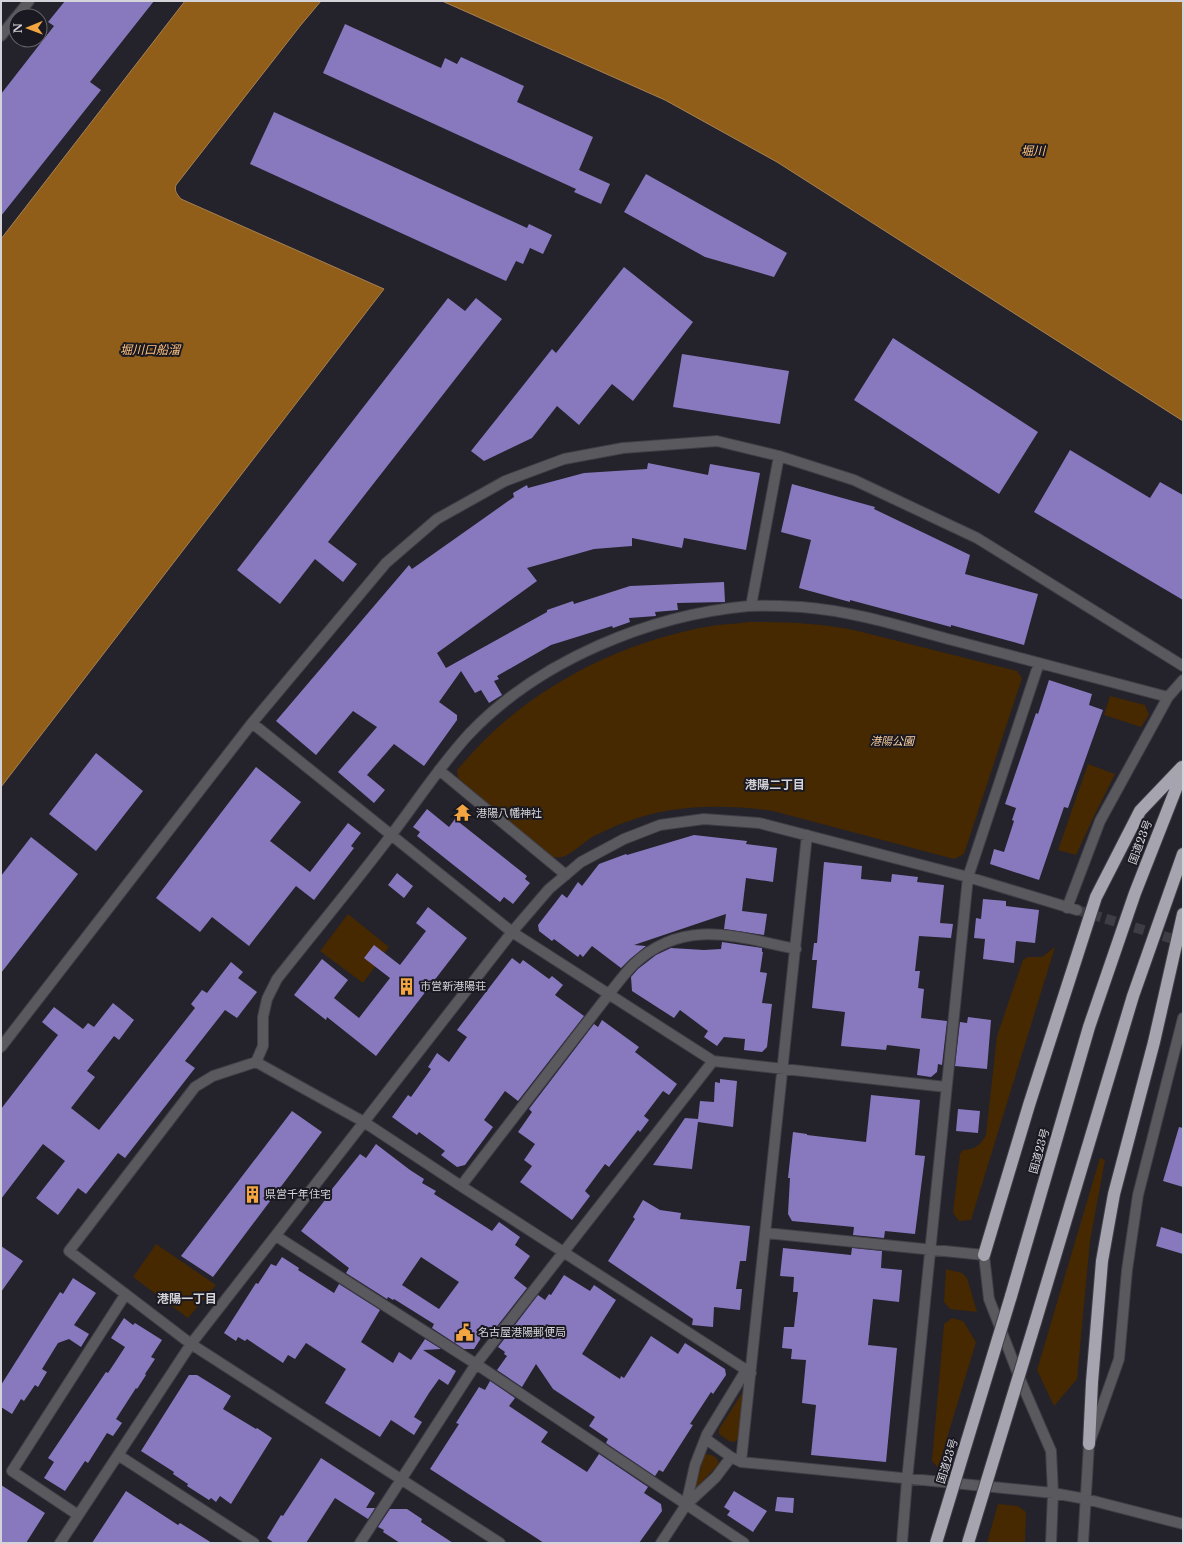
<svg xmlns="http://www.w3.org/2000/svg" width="1184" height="1544" viewBox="0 0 1184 1544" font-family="'Libre Baskerville','Noto Sans JP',serif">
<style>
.green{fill:#462900}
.water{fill:#915e19;stroke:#a58153}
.building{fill:#8879bf;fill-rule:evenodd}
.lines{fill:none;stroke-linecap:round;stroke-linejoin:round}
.minor-tunnel{stroke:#3e3d45;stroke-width:10;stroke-dasharray:10 5;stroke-linecap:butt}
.minor-casing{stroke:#403e47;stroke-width:12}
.highway-casing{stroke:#403e47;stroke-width:14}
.minor{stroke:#5a595e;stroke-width:10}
.highway{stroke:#a5a4af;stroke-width:12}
.highway-bridge-casing{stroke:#403e47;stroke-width:14;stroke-linecap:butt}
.highway-bridge{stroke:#a5a4af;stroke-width:12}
.labels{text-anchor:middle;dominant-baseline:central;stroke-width:4;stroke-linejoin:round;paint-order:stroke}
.park-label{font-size:11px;font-style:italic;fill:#fed2a1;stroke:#1a1921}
.poi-label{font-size:11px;fill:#d4d3d9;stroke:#1a1921;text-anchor:start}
.street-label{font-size:11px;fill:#d4d3d9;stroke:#1a1921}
.water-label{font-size:12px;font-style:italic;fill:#fec380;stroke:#1a1921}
.neighbourhood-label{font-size:12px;font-weight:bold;fill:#d4d3d9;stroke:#1a1921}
</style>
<rect width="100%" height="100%" fill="#24222b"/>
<path class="green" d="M748,622c37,0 73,1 110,9l159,40 5,7 -58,176 -10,5 -181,-48c-49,-7 -100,-7 -147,11 -12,4 -23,10 -34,15 -8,5 -21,18 -30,20 -3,1 -7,0 -10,0l-94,-79 -1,-8c15,-17 30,-34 47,-48 59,-50 131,-83 207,-96 12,-2 25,-2 37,-4z
M1110,696l35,9 4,10 -8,12 -37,-12z
M1088,764l27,10 -21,42 -18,39 -18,-5z
M348,914l41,33 -26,36 -43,-32z
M1055,947l-84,273 -12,1 -6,-8 7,-59 3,-4c11,0 18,-5 23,-15l11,-99 26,-76 5,-3h14z
M1100,1158l5,2 -15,81 -13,138 -23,27 -17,-36z
M156,1244l60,41 -28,33 -55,-41z
M946,1269l16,4 5,5 10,34 -27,-3 -6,-7z
M952,1318l11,3 13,21 -38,126 -6,-7 12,-137z
M744,1390l-6,49 -4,3 -5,-1 -10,-7v-5z
M705,1454c8,1 12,2 14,10l-27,28 9,-24 2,-13z
M998,1504l20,2 8,6 -1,31h-38z"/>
<path class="water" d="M185,1h136l-21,25 -124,159c-2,6 1,9 5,14l203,90 -383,498v-548z
M442,1h741v420l-406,-259 -112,-62z"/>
<path class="building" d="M65,1h89l-64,81 11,8 -100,126v-122l53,-68 -6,-4z
M345,24l96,44 4,-10 12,6 4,-7 63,29 -7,16 76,35 -14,33 31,14 -9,20 -27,-12 2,-3 -253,-116z
M274,112l253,116 2,-4 23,11 -9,19 -13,-6 -7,16 -7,-3 -10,20 -256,-117z
M646,174l141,79 -13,24 -69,-20 -81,-45z
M624,267l69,55 -60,79 -21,-17 -33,41 -22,-19 -25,32 -48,23 -13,-10 81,-102 4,4z
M448,298l17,13 11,-13 26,21 -174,223 29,22 -14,18 -28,-23 -35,45 -43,-34z
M893,338l145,94 -39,62 -145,-94z
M682,354l107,17 -9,53 -107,-17z
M1070,450l80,48 10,-16 23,13v105l-149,-88z
M648,463l60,12 2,-11 50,9 -14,77 -62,-12 -2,10 -50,-10v8l-38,3 -67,19 10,13 -100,72 9,15 101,-56v-2l26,-9 1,3 56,-18 94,-4 1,20 -48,1 1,7 -23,2 1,4 -27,2 1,4 -17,6 -1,-2 -61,19 -54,31 2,3 -5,2 8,14 -13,8 -8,-13 -6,3 -14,-22 -22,31 18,13v5l-33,46 -30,-22 -27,31 18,15 -11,13 -36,-31 39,-45 -24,-16 -37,44 -40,-34 133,-156 3,4 102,-72 -1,-4 14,-8 1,3 56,-15 63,-4z
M792,484l83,23 -1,2 96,46 -5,19 73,20 -14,51 -73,-20v2l-101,-27v2l-51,-14 12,-48 -30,-8z
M1049,680l43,14 -3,11 14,5 -35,98 -4,-1 -25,73 -49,-16 4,-15 10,3 10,-31 -2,-1 4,-12 -11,-4 31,-91 2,1z
M96,753l47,38 -47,60 -47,-37z
M256,767l45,35 -31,39 40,31 38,-49 13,10 -10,13 3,2 -40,52 -18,-14 -47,60 -37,-29 -12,15 -44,-34z
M427,809l22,18 6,-8 72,57 -2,3 5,4 -17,21 -9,-7 -4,5 -83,-66 3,-4 -7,-5z
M694,835l53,6 -1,3 31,4 -4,34 -27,-4 -4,33 25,3 -3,21 -40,-6 2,-15 -92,31 12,1 -16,13 -9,9 -29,-22 -9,11 -3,-3 -2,3 -24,-18 -2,2 -13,-10 -1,-6 24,-31 5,4 11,-16 4,4 17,-22 27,-10 1,1z
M31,837l47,37 -77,99v-97z
M824,862l38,4 -1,13 30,3 1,-8 26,3 -1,5 27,3 -4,38 13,1 -2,14 -32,-2 -4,35h5l-2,17 6,1 -3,29 26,3 -5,44 -4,-1 -1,8 -6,5 -14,-2 3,-26 -33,-4 -1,5 -45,-4 4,-34 -33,-4 5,-48h-5l2,-17h3z
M397,873l16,13 -9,12 -16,-13z
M983,899l23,2v5l33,4 -4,33 -19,-2 -2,22 -31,-4 2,-20 -11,-1 2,-20 5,1z
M428,907l39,31 -91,118 -49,-39 -1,3 -32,-25 28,-36 26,21 -14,18 25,20 31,-40 -26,-20 10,-13 26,20 26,-34 -10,-8z
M722,942l40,6v4h1l-3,20 7,1 -5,30 10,1 -5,43 -5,5 -18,-2 1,-11 -21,-2 -7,9 -13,-9 4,-6 -28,-21 -6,8 -42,-27 -1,-14 7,-8 18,-14 15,-7 33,2 17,-1z
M512,958l8,6 3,-4 26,19 3,-3 11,9 -8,10 29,21 -66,85 -13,-10 -21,29 9,7 -28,38 -8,2 -16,-12 4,-4 -26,-19 -2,3 -25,-18 16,-22 3,2 20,-28 -3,-2 9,-14 12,9 18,-25 -10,-7z
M231,962l12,10 -5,6 19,14 -20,26 -12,-8 -40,51 10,7 -70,90 -7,-5 -32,41 -8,-6 -20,27 -22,-17 29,-37 -22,-17 -42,55v-90l57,-74 -16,-13 12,-15 29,22 5,-6 6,4 19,-24 21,17 -15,20 -5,-4 -27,35 8,6 -24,31 28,22 96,-122 -4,-4 11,-14 5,3z
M968,1017l23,3 -4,49 -32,-3 5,-44 7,1z
M602,1020l37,27 -4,5 42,32 -8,11 -6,-4 -19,25 5,4 -9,12 -2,-2 -29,37 -4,-3 -20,27 5,5 -18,24 -52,-38 12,-16 -8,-6 11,-16 -17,-12 14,-20 -3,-3 65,-85 4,3z
M720,1079l17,2 -4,46 -35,-5 -6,47 -39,-4 32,-47 13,1 2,-18 14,1 1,-20 5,1z
M871,1095l49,5 -5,55 10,1 -10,78 -30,-3 -1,7 -31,-3 1,-8 -62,-6 -4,-7 2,-36h-2l5,-46 14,2v1l59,7z
M958,1109l22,2 -2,22 -22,-2z
M292,1111l30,21 -109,145 -32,-21z
M1179,1127l4,1v59l-20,-6z
M376,1144l34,26 14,9 -2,4 14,8 -2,3 58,37 7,-9 21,15 -5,8 15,11 -16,22 13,10 -40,51 -4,-4 -9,14h-10l-32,-21 2,-4 -40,-25 -1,1 -5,-3 -1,2 -41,-26 3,-5 -48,-37 24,-31 -1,-1 36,-45 6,4zM421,1257l38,25 -20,27 -37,-24z
M643,1200l17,10 21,3 -1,6 70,7 -4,35h-6l-4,28h6l-2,21 -26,-3 -1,20 -21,-2 1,-6 -85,-58 27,-42 -2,-2z
M1161,1227l22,7v20l-27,-8z
M1,1246l22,15 -22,31z
M783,1248l68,7 1,-7 30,3 -1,17 21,2 -3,32 -26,-3 -5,46 29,3 -11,114 -75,-7 5,-50 -14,-2 4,-43 -15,-1 1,-10 -10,-1 2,-21h10l4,-35h-5l1,-15 -14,-1z
M282,1257l17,11 -1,2 36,23 5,-9 41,26 -19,32 32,21 6,-11 12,8 14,-21 16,10 -18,1 33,21 -8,14 -9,-6 -10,14 -15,24 8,5 -8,13 -23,-15 -11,17 -55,-34 21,-34 -40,-26 -11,16 -7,-4 -5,8 -36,-24 -2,2 -7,-4 -2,4 -12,-8 32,-50 2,1 13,-20 5,2z
M564,1275l26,16 4,-6 22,15 -34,54 38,25 1,-3 3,2 27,-42 27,18 7,-11 40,26 1,6 -13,19 -2,-2 -21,32 3,1 -30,47 -4,-2 -4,6 -49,-33 2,-4 -19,-13 6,-9 -42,-28 -17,-25 -14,23 -25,-17 10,-14 -3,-2 1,-2 -7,-5 40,-52 7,5 4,-6 2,1z
M73,1278l23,15 -22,32 15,9 -8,13 -12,-8 -11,4 -16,26 5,3 -9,15 -3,-2 -11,16 -3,-2 -9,15 -11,-7v-22l59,-93 3,2z
M124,1318l9,7 2,-2 27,17 -11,17 4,2 -10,15 1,1 -9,14 -1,-1 -20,31 6,4 -9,13 -6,-3 -19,30 -3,-2 -20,30 -21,-13 10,-16 -6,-4 58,-86 2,1 17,-26 -14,-9z
M189,1375h8l34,21 -8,13 33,20 1,-1 15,10 -41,66 -11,-8 -4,6 -5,-4 -2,2 -22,-14 1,-2 -15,-10 1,-2 -33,-21z
M490,1381l25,17 -6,8 39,26 -7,10 46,30 12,-18 49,33 -4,6 17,11 1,7 -23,32h-95l-114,-74 29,-45 -3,-1 23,-36 6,3z
M321,1458l54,35 -9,15h9l-7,11 -33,-21 -29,45h-32l-7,-5 14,-23 2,1z
M1,1485l44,28 -19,30h-25z
M126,1491l52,34 2,-2 32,20h-120z
M734,1491l33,20 -14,21 -26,-17 3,-4 -6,-4z
M777,1497l17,1 -1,15 -18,-2z
M390,1509h17l15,10 -1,3 32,21h-53l-17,-11 1,-2 -6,-3z"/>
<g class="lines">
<path class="minor-tunnel" d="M1077,910l106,32"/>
<defs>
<path id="minor" d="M17,16l12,-15
M1,36l15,-19
M751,606l28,-150
M252,723l260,209 201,129 233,26
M439,770l127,105
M1067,908l33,-87 68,-124 15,-17
M1,1047l251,-324 134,-160 51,-44 68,-38 59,-22 59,-11 94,-7 62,15 75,24 123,58 206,128
M256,1062l7,-16v-29l4,-18 10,-20c38,-48 78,-96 115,-145 26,-34 49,-70 78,-101 70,-73 180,-118 279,-127 17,-1 36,0 53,1 51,4 101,20 150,33 72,19 144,38 216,57
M461,1186l148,-192c8,-10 16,-21 25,-30 50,-47 103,-27 162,-15
M766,1233l218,22 5,44 33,85 29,67 2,42 -2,50
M276,1236l200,128 268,179
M706,1439l25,18
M118,1455l136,88
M741,1462l66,-627
M686,1505l9,-40 12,-31 39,-64
M78,1515l-66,-44 113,-176
M60,1543l131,-199 321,-412 37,-43 32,-27 43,-23 36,-14 44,-6 55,4 209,54 109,33
M360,1543l116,-179 237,-303
M500,1543l-309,-199 -122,-93 126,-164 18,-11 43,-14 108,60 97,64 290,187
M661,1543l25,-38 30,-28 15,-20 10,5 312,31 33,6 97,25
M902,1543l5,-63 61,-603 71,-214
M1083,1543l6,-99 30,-85 8,-89 11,-75 45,-177"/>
<path id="highway" d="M984,1255l45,-150 67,-208 44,-86 42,-44
M1011,1296l78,-269 46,-134 48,-122
M1035,1323l98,-327 50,-142
M1089,1444l3,-62 10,-121 12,-67 40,-152 29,-128"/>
</defs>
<use href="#minor" class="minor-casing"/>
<use href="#highway" class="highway-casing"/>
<use href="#minor" class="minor"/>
<use href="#highway" class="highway"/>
<defs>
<path id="highway-bridge" d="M936,1543l75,-247
M968,1543l67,-220"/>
</defs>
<use href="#highway-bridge" class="highway-bridge-casing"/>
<use href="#highway-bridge" class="highway-bridge"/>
</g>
<defs>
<symbol id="temple-bare" viewBox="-9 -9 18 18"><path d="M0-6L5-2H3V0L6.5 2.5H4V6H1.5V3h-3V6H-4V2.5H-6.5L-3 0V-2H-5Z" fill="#f2a541" stroke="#1a1921" stroke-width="2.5" paint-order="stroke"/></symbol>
<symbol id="building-bare" viewBox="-9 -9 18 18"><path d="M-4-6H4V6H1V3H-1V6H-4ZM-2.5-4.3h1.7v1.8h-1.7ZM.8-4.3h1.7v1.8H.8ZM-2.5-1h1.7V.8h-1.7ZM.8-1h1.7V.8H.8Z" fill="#f2a541" stroke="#1a1921" stroke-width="2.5" paint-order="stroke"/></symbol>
<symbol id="civic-bare" viewBox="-9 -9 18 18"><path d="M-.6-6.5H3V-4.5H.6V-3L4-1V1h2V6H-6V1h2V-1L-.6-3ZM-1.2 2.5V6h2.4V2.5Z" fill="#f2a541" stroke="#1a1921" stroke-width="2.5" paint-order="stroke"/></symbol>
</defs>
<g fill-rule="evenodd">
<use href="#temple-bare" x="450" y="800" width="25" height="25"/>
<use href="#building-bare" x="394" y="974" width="25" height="25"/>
<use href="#building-bare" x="240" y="1182" width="25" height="25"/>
<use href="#civic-bare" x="452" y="1320" width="25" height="25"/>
</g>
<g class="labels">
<g class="park-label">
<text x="892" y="741">港陽公園</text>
</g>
<g class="poi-label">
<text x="476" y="813">港陽八幡神社</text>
<text x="420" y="986">市営新港陽荘</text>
<text x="265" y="1194">県営千年住宅</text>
<text x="478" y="1332">名古屋港陽郵便局</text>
</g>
<g class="street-label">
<text transform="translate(1140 842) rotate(-69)">国道23号</text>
<text transform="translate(1039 1151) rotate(-74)">国道23号</text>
<text transform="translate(947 1461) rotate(-73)">国道23号</text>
</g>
<g class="water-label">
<text x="1033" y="150">堀川</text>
<text x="150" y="349">堀川口船溜</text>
</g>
<g class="neighbourhood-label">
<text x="775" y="784">港陽二丁目</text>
<text x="187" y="1298">港陽一丁目</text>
</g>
</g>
<rect width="1184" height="1544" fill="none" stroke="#d4d3d9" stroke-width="4"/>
<g transform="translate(28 28) rotate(269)"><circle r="19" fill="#1a1921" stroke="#64636b"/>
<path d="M0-3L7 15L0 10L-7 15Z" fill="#f2a541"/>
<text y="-6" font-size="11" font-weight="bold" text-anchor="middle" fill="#d4d3d9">N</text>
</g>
</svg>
